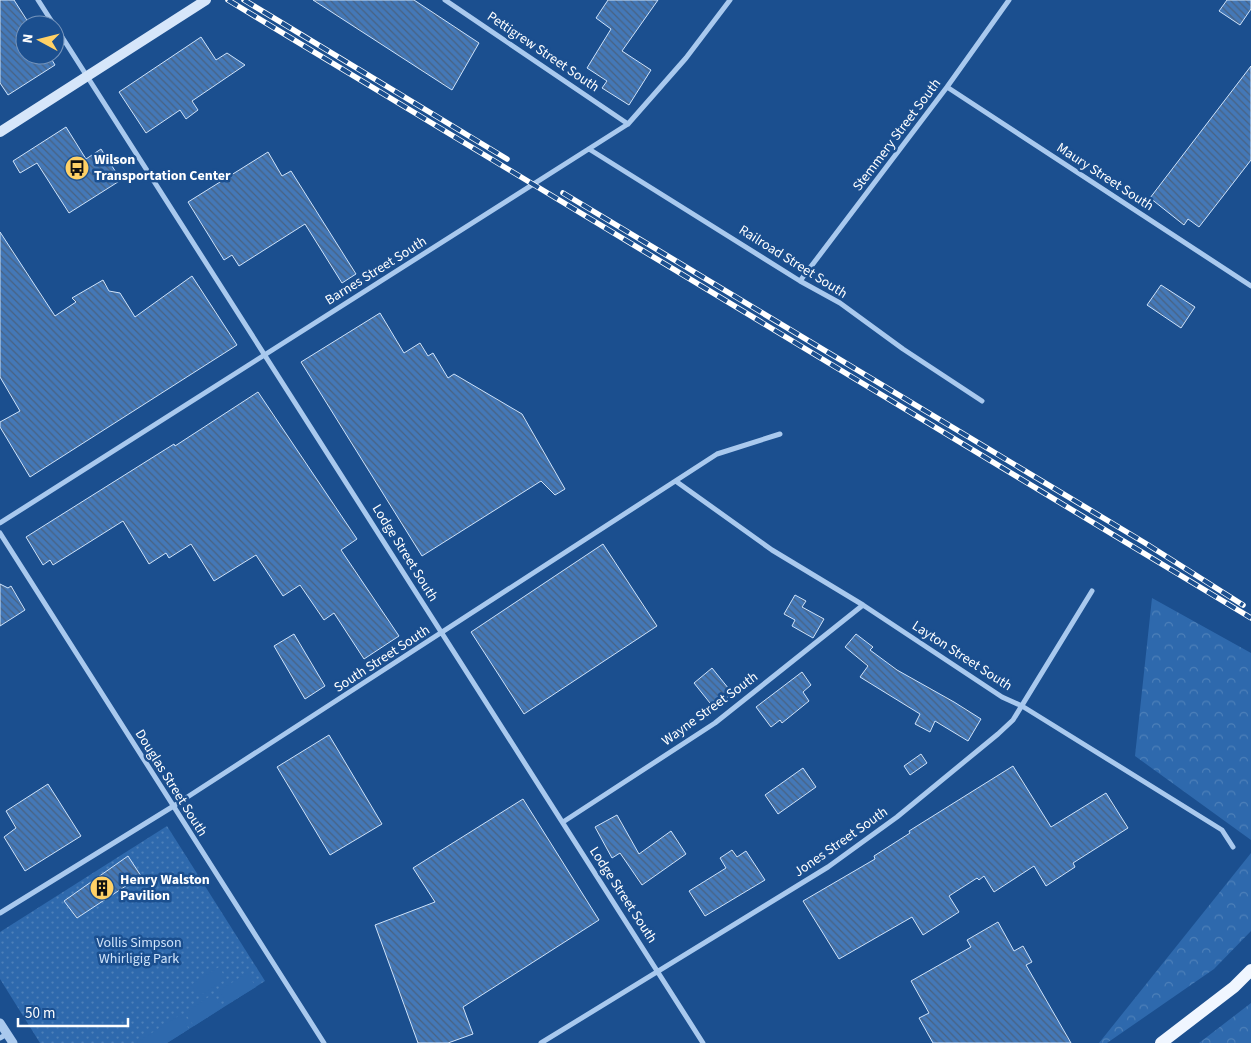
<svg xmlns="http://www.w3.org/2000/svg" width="1251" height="1043" viewBox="0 0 1251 1043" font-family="'Source Sans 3',sans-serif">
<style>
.grass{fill:url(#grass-dots)}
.forest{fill:url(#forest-crowns)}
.garden{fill:#2e69ad}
.building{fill:url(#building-back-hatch);stroke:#cfe3fa}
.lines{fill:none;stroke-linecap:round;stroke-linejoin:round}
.minor{stroke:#a9c9ee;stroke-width:5}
.tertiary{stroke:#a9c9ee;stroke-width:9}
.secondary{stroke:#d6e6fa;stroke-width:10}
.primary{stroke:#f0f6ff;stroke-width:12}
.rail-casing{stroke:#fff;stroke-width:5.5}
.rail{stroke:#1b4f8f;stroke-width:4;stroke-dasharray:11;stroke-linecap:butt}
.labels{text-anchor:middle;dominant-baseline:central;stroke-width:5;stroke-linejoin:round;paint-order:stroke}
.street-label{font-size:14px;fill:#fff;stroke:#1b4f8f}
.poi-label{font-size:14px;font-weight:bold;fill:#fff;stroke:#1b4f8f;text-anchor:start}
.park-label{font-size:14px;fill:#cfe3fa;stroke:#1b4f8f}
</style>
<defs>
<pattern id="grass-dots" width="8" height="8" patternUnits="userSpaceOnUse" patternTransform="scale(1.25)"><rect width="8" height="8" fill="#2e69ad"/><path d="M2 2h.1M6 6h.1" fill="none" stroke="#4d80b9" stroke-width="1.8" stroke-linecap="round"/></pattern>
<pattern id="forest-crowns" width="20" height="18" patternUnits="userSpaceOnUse" patternTransform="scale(1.25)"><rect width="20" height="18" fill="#2e69ad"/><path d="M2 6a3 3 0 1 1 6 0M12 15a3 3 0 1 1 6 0" fill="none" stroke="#4d80b9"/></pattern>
<pattern id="building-back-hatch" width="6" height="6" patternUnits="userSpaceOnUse" patternTransform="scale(1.25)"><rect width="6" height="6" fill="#4478b7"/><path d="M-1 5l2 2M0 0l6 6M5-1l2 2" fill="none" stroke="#486282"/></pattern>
</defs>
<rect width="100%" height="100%" fill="#1b4f8f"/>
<path class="grass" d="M167,826l98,155 -98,62h-127l-40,-64v-47z"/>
<path class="forest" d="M1152,598l99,55v187l-116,-84z
M1251,853v78l-37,38 -107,74h-8z
M1251,1003v40h-52z"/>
<path class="garden" d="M219,967l7,12 -27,17 -8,-11z
M247,973l9,14 -28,17 -9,-13z
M213,994l9,14 -28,18 -9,-13z
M180,1015l9,14 -22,14h-31z"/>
<path class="building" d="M0,0h14l16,25h-5v30h24l6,10 -47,30 -8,-12z
M313,0h101l65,43 -27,47z
M608,0h50l-36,51 29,19 -22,35 -27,-17 5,-7 -20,-13 24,-39 -15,-11z
M1227,0h24v9l-11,16 -21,-14z
M201,37l15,23 11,-7 18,12 -53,36 6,9 -12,9 -6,-9 -34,23 -27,-41z
M1251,66v94l-52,67 -11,-8 -4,6 -34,-27z
M66,127l20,32 15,-10 20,31 -52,33 -32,-50 -17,10 -7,-12z
M268,152l14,24 9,-5 65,103 -14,9 -37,-59 -66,42 -7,-11 -8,5 -36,-58z
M0,232l55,84 21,-14 -4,-4 31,-18 6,11 11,2 15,24 57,-41 45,69 -207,132 -30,-50v-5l20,-11 -20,-34z
M1161,285l34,22 -14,21 -34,-23z
M380,313l24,40 16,-10 8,13 5,-3 15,25 6,-4 68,40 43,75 -10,6 -14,-14 -119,75 -121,-194z
M258,392l99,147 -16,11 58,86 -35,23 -30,-46 -10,7 -24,-35 -17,11 -27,-41 -42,26 -23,-37 -22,14 -3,-5 -17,11 -26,-43 -70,44 -3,-5 -7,5 -17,-28 148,-93 1,2z
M603,544l54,82 -133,88 -53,-82z
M0,584l8,4 3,-2 14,24 -25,16z
M795,595l11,6 -4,6 22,12 -11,19 -21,-12 3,-6 -11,-6z
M294,634l31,52 -20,13 -31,-53z
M856,634l17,13 -3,3 27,20 57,32 27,17 -13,22 -33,-20 -5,11 -15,-8 5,-10 -60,-37 8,-11 -23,-19z
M712,668l21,26 -19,14 -20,-25z
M802,672l9,13 -8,7 6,9 -27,22 -2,-3 -9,7 -15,-20z
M329,735l53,89 -52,31 -53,-88z
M921,754l6,9 -17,12 -6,-9z
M1013,766l38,61 55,-34 22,35 -55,35 2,4 -29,19 -12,-20 -40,26 -10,-16 -5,4 -2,-2 -28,18 10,16 -36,23 -11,-18 -73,42 -36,-58 72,-42 -1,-3 36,-23 -1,-2z
M803,768l13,19 -38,27 -13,-19z
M48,784l33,52 -56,35 -21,-34 12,-9 -10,-17z
M523,799l76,121 -136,87 10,27 -25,9h-30l-43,-118 60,-23 -22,-34z
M617,815l22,39 32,-23 15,23 -44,31 -22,-32 -8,5 -17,-31z
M732,850l5,7 9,-6 19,29 -60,36 -16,-25 37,-23 -6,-10z
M128,856l13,20 -64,42 -13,-17z
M998,922l16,29 9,-5 9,16 -6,3 45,78h-138l-14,-25 10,-5 -18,-32 60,-34 -4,-7z"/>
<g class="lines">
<path class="minor" d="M38,0l16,25
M445,0l183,124
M55,26l648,1017
M947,87l304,199
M589,149l211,132 40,22 63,46 79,52
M800,281l147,-194 62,-87
M677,482l95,68 91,55 139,92 20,9 200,124 11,17
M0,523l628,-399 58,-66 44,-58
M0,533l324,510
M563,822l152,-99 148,-118
M0,913l172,-106 545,-353 63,-20
M0,1038l7,-4
M541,1043l287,-176 69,-50 101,-83 15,-14 79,-129"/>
<path class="tertiary" d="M0,1023l13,20"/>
<path class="secondary" d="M0,132l206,-132"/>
<path class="primary" d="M1161,1043l73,-56 17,-17"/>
<defs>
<path id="rail" d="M228,0l1023,618
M244,0l263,159
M563,193l582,350 98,62"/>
</defs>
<use href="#rail" class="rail-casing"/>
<use href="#rail" class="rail"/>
</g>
<defs>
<symbol id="bus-disc" viewBox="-11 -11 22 22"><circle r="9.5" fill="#ffd166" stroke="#1b4f8f"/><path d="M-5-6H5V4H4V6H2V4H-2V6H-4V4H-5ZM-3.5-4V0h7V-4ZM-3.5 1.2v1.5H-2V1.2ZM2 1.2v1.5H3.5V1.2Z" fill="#111"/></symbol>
<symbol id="building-disc" viewBox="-11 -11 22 22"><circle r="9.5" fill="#ffd166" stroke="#1b4f8f"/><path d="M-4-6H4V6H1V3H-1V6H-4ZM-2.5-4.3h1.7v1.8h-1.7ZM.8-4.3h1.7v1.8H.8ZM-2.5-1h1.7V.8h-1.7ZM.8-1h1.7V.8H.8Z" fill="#111"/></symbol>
</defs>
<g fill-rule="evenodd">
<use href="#bus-disc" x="63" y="154" width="28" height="28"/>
<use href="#building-disc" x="88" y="874" width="28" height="28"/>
</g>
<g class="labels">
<g class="street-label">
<text transform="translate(543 52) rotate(34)">Pettigrew Street South</text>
<text transform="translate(897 135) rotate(-53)">Stemmery Street South</text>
<text transform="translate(1105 177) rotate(33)">Maury Street South</text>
<text transform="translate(793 262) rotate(32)">Railroad Street South</text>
<text transform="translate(376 271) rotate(-32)">Barnes Street South</text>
<text transform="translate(405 553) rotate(58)">Lodge Street South</text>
<text transform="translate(962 656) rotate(33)">Layton Street South</text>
<text transform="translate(382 659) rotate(-33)">South Street South</text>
<text transform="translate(710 709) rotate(-36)">Wayne Street South</text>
<text transform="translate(171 783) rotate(58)">Douglas Street South</text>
<text transform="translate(841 842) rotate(-35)">Jones Street South</text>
<text transform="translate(623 895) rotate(57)">Lodge Street South</text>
</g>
<g class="poi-label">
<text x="94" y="160">Wilson<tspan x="94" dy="16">Transportation Center</tspan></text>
<text x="120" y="880">Henry Walston<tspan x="120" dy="16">Pavilion</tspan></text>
</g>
<g class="park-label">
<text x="139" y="943">Vollis Simpson<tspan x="139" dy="16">Whirligig Park</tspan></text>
</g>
</g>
<g transform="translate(40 40) rotate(277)"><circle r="24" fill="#1b4f8f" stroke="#7695bc"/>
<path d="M0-4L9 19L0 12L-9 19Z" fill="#ffd166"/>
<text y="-8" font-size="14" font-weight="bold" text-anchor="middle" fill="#ffffff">N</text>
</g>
<path d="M18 1018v8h110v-8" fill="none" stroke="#ffffff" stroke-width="2.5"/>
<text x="25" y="1018" font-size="15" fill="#ffffff" stroke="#1b4f8f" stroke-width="4" paint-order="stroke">50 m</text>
</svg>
